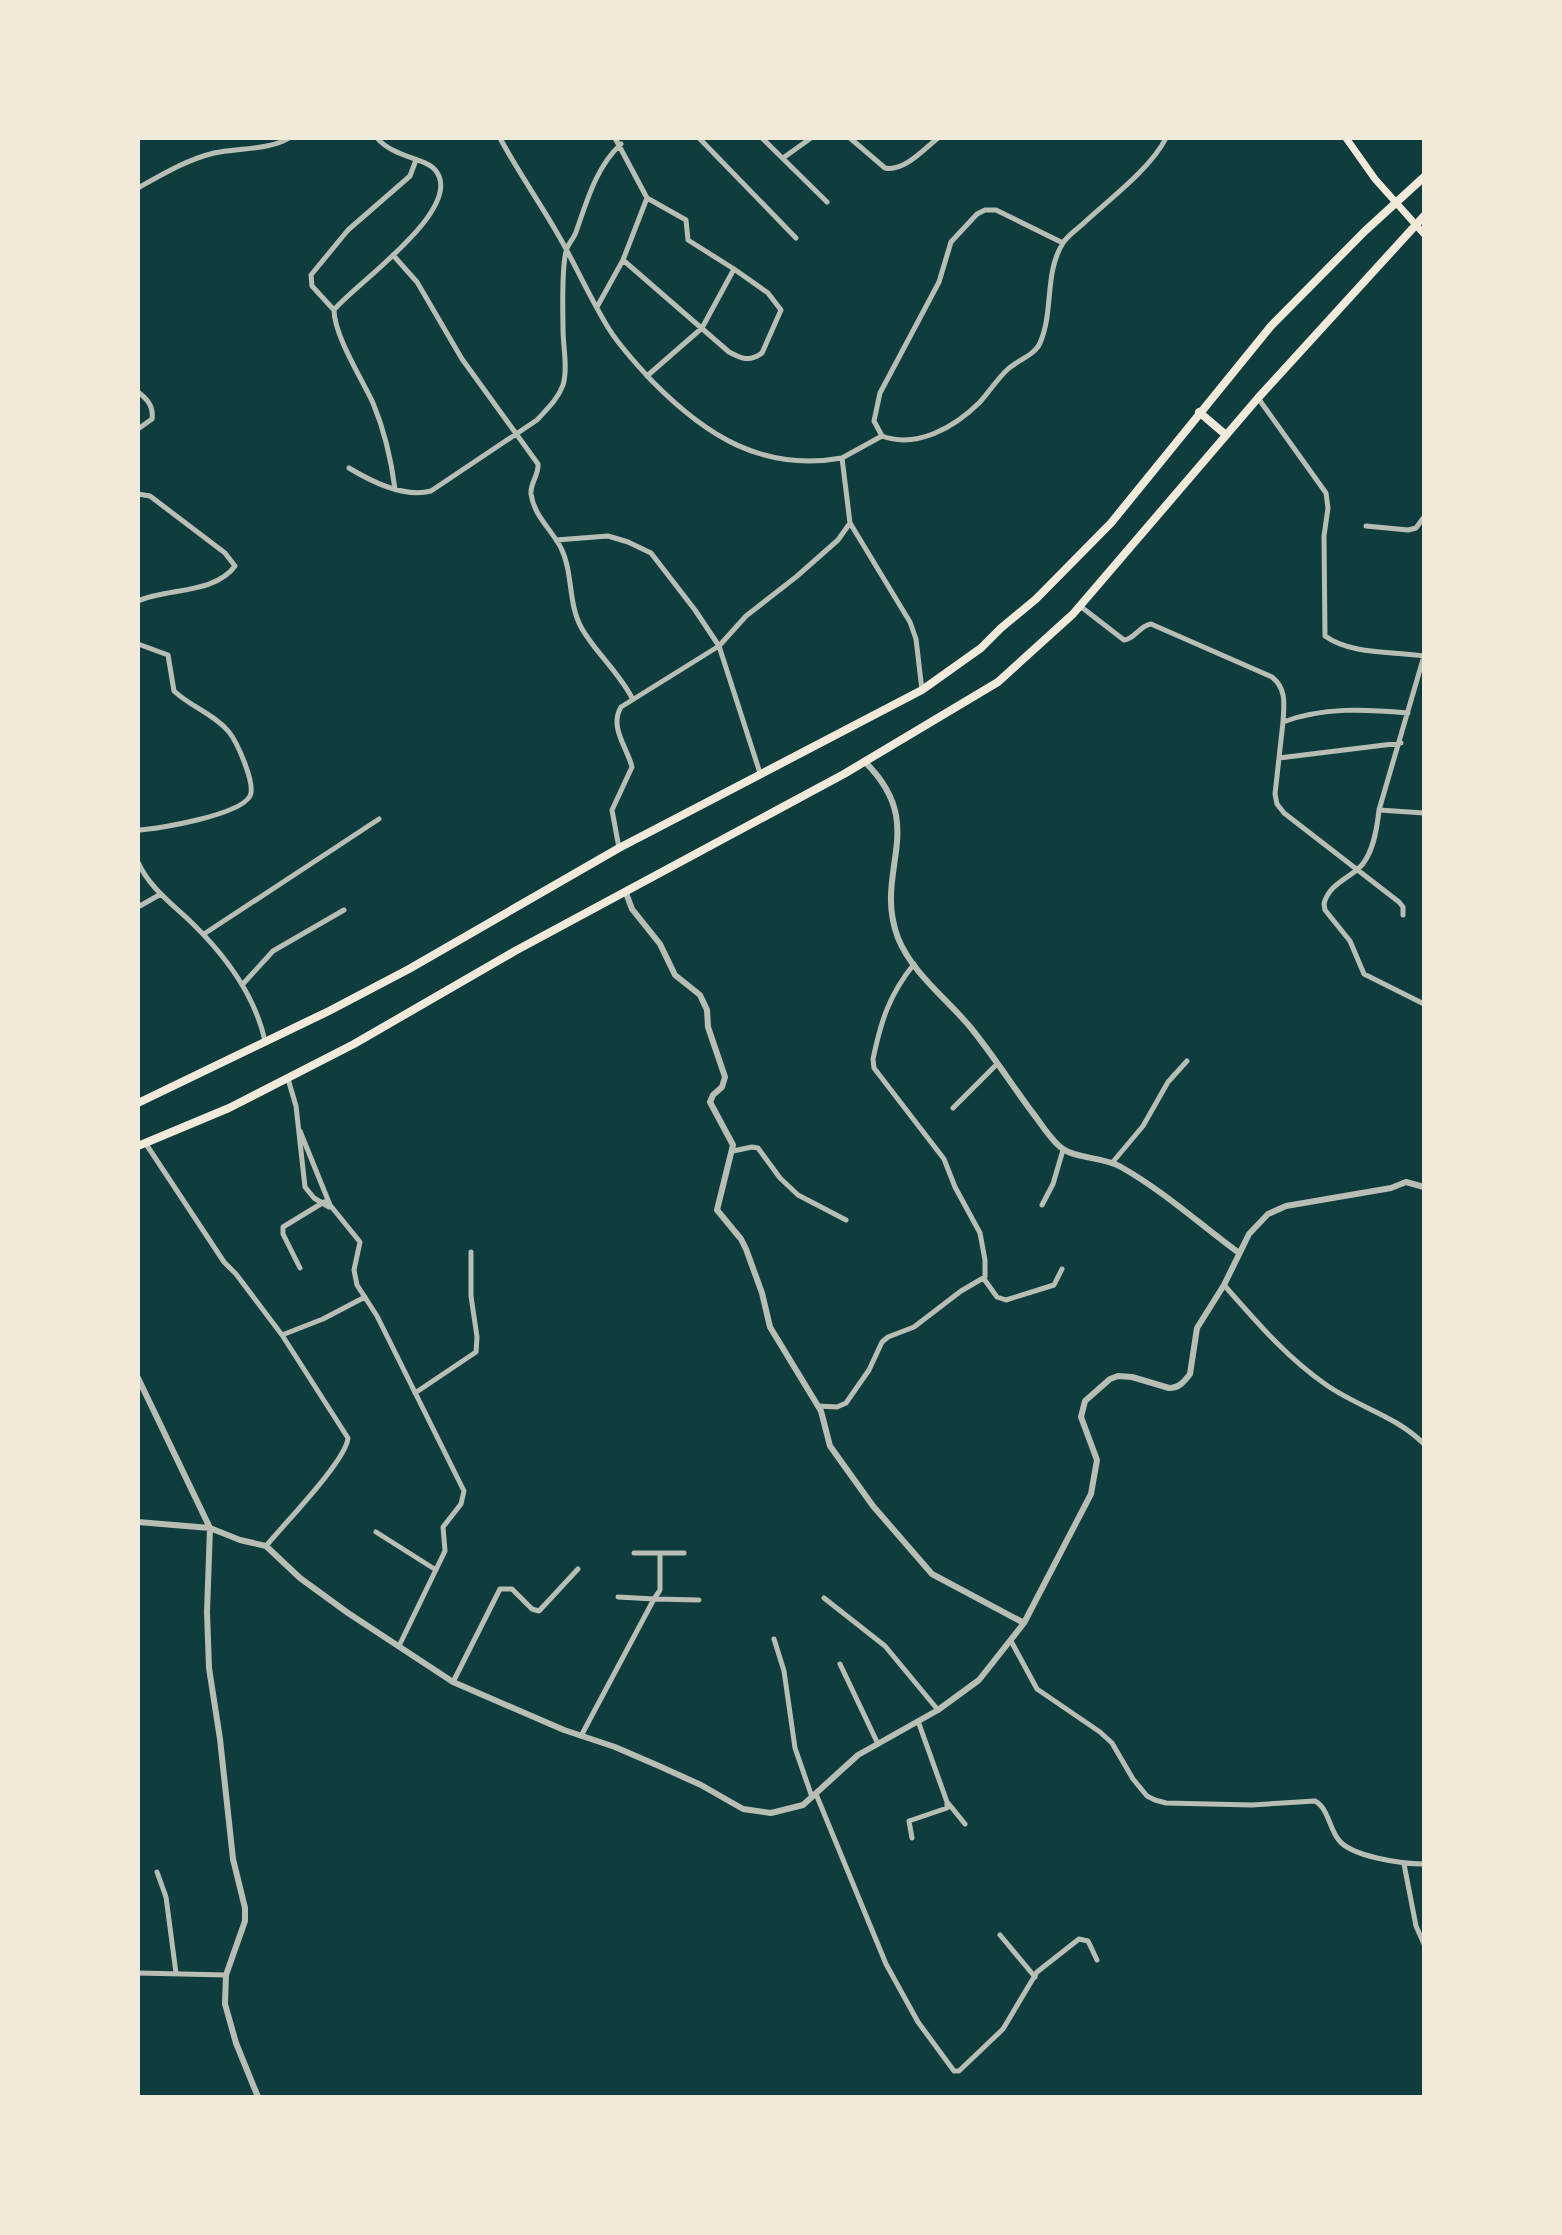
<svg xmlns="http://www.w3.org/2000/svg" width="1562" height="2235" viewBox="0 0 1562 2235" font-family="Overpass,sans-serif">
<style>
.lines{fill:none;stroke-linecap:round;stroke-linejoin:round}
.minor{stroke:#b8beb3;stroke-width:5}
.tertiary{stroke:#b8beb3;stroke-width:6}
.secondary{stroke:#f1e9da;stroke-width:7}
.trunk{stroke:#f1e9da;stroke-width:8}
</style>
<rect width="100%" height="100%" fill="#0f3d3e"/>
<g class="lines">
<path class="minor" d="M377,138c17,20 50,20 59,33 29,38 -82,114 -102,139 0,25 28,69 39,93 12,29 18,55 22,86
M500,138c18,34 41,66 60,100 17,30 31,62 49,91 12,19 28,36 43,52 54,55 111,91 190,77l8,65 60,99 6,17 6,51
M699,138l97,100
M762,138l65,64
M850,138l35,30c19,4 39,-19 53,-30
M783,158l28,-20
M138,188c25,-14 48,-28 76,-35 22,-5 56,-3 75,-15
M393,255l24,27 45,77 76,105c1,11 -8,19 -7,30 3,22 21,36 30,54 12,24 7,55 20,79 13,24 37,44 51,71
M623,260l106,92c13,7 21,10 33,1l19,-43 -13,-17 -34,-24
M597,307l26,-47 24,-62 -32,-60
M334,310l-22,-24 -1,-11 37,-45 62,-54 6,-16
M647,376l55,-48 32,-59 -46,-29 -2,-20 -39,-22
M138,392c9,7 16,14 14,27l-14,10
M1258,398l68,95 2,15 -4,28 1,100c26,19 69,15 99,20l-45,154c-2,19 -6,46 -21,59 -13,11 -30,17 -34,35l1,6 25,31 14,33 60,30
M882,436c35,13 73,-9 98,-34 10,-11 17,-23 28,-33 10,-9 27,-14 32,-26 14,-32 4,-70 23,-100 5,-8 16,-15 23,-22 25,-23 65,-53 80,-83
M842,458l40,-22 -8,-15 6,-28 59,-111 12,-40 26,-28 8,-4h11l67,33
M349,468c23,14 56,30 82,23l106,-71c10,-11 21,-21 26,-35 5,-17 0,-38 0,-56 0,-18 -2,-65 4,-81 2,-5 7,-10 9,-16 11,-31 20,-65 45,-88
M138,494l12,2 75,57 10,13c-20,28 -68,22 -97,35
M1366,526l42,4 8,-2 8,-11
M556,540l52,-4 20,6 23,11 44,57 24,36 41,127
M1080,606l44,34c11,-1 15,-14 27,-16l121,53c15,12 12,28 11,45
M138,644l30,11 6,36c17,16 40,23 55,41 8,10 27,52 21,64 -10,19 -91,33 -112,34
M1279,758l122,-15
M1379,810l45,3
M619,848l-7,-38 20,-43c-5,-20 -23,-40 -11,-60l98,-61 27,-30 50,-39 42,-37 12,-17
M138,862c10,24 34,42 53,60 33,32 64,73 74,119
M138,907l23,-13
M1403,915v-8l-4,-5 -115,-89 -7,-9 -2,-10 8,-72c40,-15 82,-13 125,-9
M204,934l175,-115
M242,985l31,-34 71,-41
M288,1079l8,27 9,81 9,11 15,9
M953,1108l43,-43
M300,1131l30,74 30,37 -6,28 3,15 20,31 87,175 -3,13 -18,23 2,24 -46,95
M146,1144l78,118 12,12 46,61 66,103c-2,23 -65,87 -82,108
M733,1151l19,-4 6,1 22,30 18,17 48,25
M1112,1163l31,-37 25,-44 19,-21
M1042,1205l11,-21 10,-34
M300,1268l-17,-34v-7l41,-25
M984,1279l13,18 9,3 48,-15 8,-16
M1224,1285c31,35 62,72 101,99 32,23 70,31 99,60
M282,1335l41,-16 42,-22
M415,1393l61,-41 1,-15 -6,-41v-44
M818,1406l19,1 9,-4 23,-33 13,-28 6,-5 26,-10 47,-36 24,-14v-17l-5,-27 -25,-46 -11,-28 -70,-91 -1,-9c8,-38 16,-64 41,-95
M376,1532l60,38
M634,1553h50
M618,1597l36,2 6,-9v-37
M824,1598l61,48 53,64
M774,1639l10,32 11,77 17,49
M1011,1641l26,48 63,43 12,11 21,36 14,17 8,4 11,3 86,2 63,-4c13,7 14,26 23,38 12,18 66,25 86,25
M840,1664l38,80
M453,1682l47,-93h12l20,20 7,2 39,-42
M581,1736l73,-137 45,1
M816,1794l70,170 32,58 36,49h5l44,-42 34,-57 42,-33 9,2 9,19
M948,1803l17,21
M912,1838l-3,-17 38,-13v-6l-29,-81
M1404,1864l12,62 8,18
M157,1872l9,25 10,76
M1000,1935l35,42
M138,1973l88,2"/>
<path class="tertiary" d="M864,761c67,65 8,109 34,177 14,35 50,62 73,90 22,27 40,56 61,84 9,11 19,29 31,37 14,10 42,8 58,18 41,23 80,58 118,86
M626,893l6,16 28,35 15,31 25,20 7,15 1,17 17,50 -3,10 -9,8 -3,7 23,43 -16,65 24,29 5,10 16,44 8,34 51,84 9,35 43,60 59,68 92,49
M138,1378l72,150 -3,84 2,56 11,71 13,120 12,49v13l-19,54 -1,29 11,39 22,54
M138,1522l72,6 30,12 26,6 34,32 48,35 105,69 111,48 51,17 44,19 42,19 42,24 28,4 32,-8 55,-50 80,-45 41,-30 45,-57 67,-129 6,-34 -16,-43 4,-16 25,-22 8,-3 14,1 37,11c10,0 15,-6 21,-14l7,-46 27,-43 25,-51 19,-20 18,-8 105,-18 15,-6 18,5"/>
<path class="secondary" d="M1346,138l29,41 49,55"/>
<path class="trunk" d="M1199,412l27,23
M138,1103l191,-92 80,-42 210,-121 303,-158 59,-42 20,-20 35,-29 75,-76 160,-197 94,-95 59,-54
M138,1146l91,-38 125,-64 161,-93 329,-177 154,-92 75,-68 185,-216 166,-182"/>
</g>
<rect width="1562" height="2235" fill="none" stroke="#f1e9da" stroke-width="280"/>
</svg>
